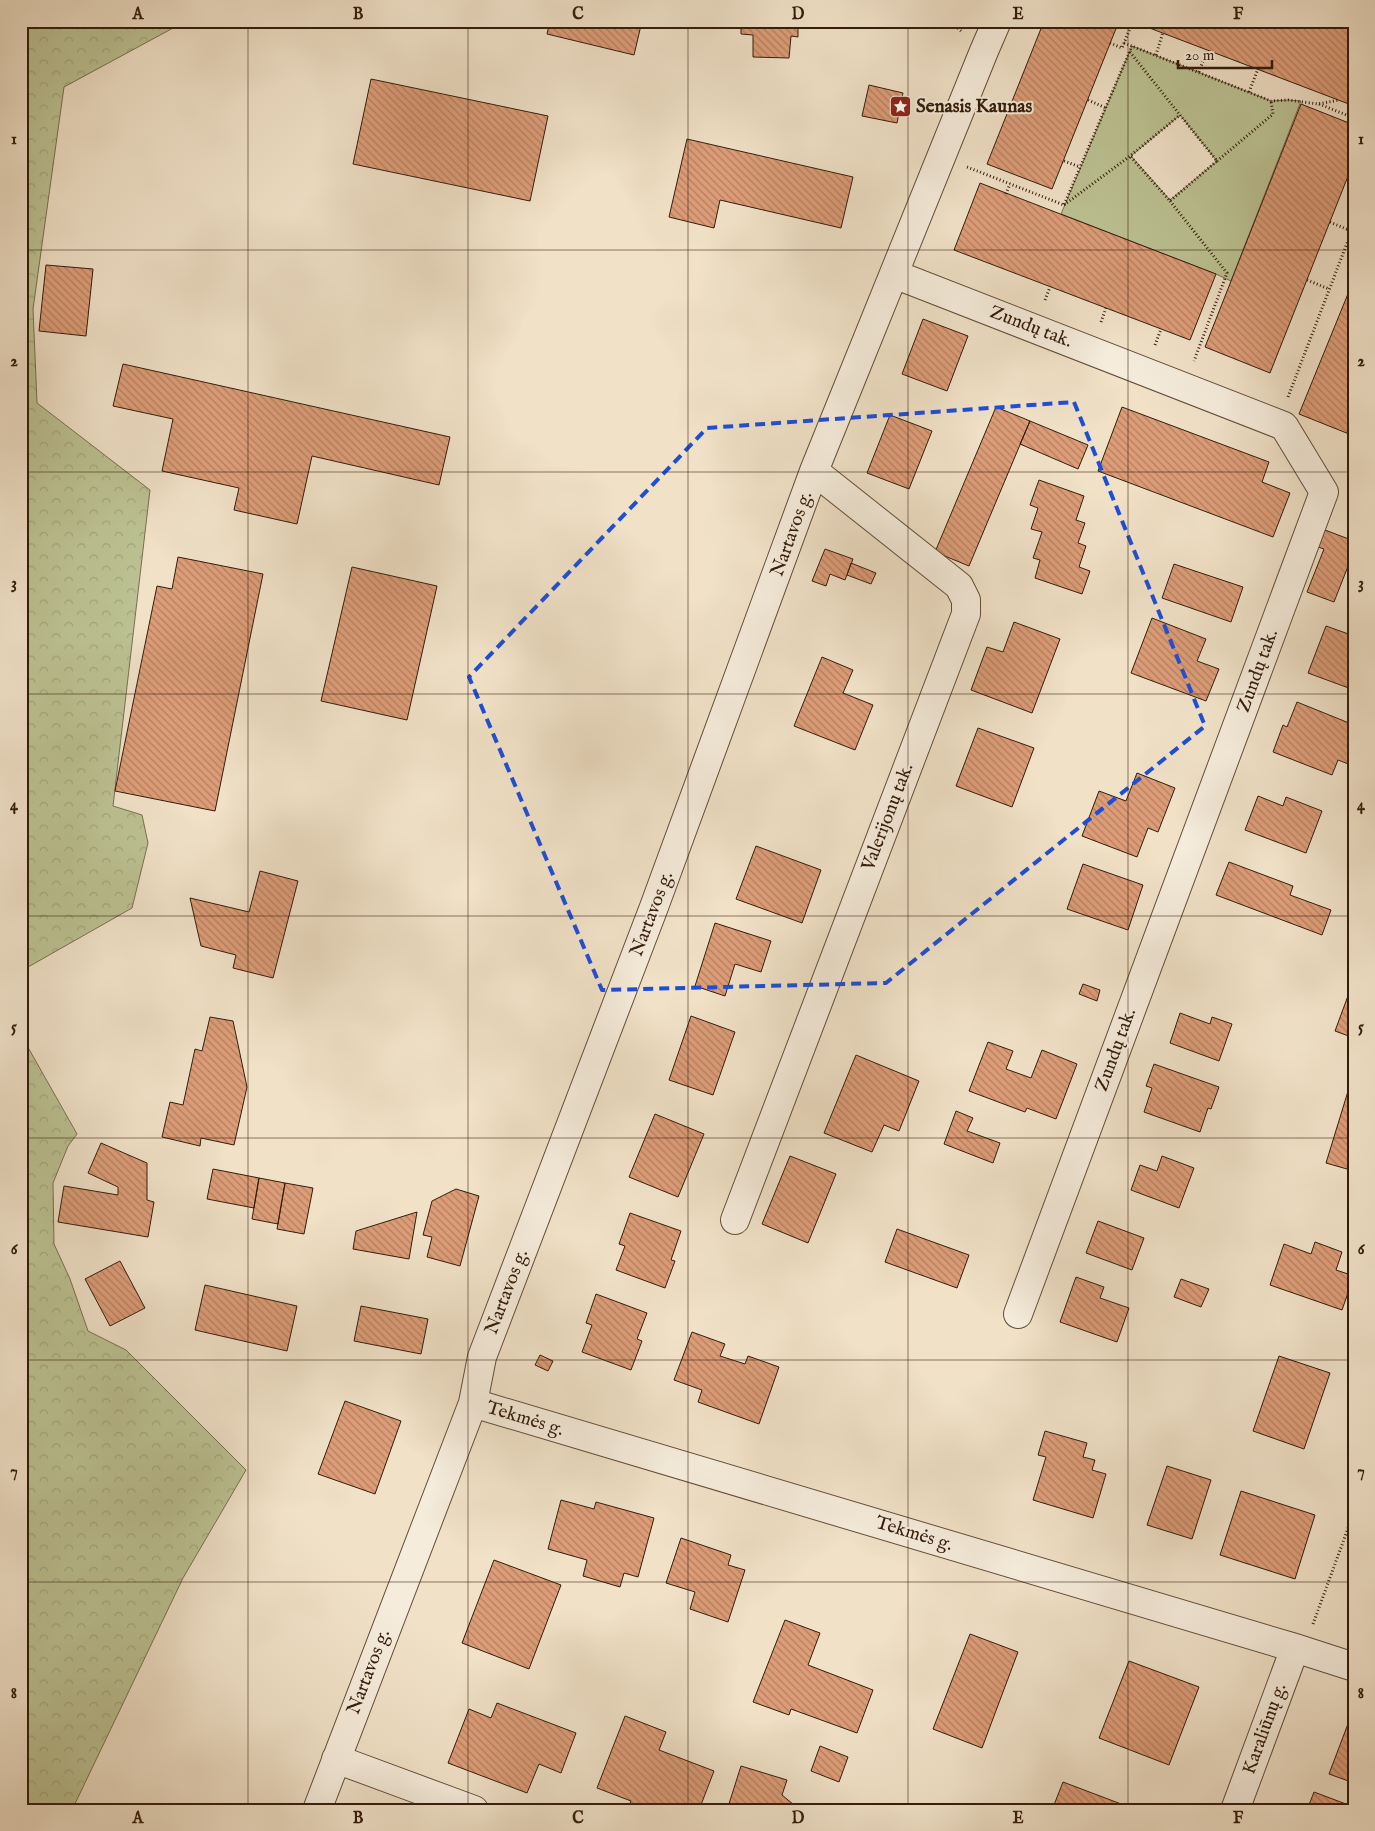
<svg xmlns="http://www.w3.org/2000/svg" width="1375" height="1831" viewBox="0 0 1375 1831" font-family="'IM FELL English',serif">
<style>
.grass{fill:#bcc293;stroke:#786f4f;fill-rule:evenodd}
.forest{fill:url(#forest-crowns);stroke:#786f4f}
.building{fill:url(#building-back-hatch);stroke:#341c0b}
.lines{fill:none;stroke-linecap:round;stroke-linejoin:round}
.minor-casing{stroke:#634d3a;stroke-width:30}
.path{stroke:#341c0b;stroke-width:3;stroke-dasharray:1 2.5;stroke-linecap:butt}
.minor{stroke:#f5ecdb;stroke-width:28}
.marked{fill:none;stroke:#1d4ed8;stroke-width:4;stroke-dasharray:10 6;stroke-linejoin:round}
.grid{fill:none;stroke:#341c0b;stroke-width:1;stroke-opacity:0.55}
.labels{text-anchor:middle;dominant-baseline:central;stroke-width:4;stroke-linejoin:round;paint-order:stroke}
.poi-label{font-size:19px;font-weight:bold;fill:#341c0b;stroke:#f5ecdb;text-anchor:start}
.street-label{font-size:19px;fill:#341c0b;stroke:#f5ecdb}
.neatline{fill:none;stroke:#341c0b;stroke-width:2}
.grid-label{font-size:16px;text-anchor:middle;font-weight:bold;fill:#341c0b}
</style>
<defs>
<pattern id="forest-crowns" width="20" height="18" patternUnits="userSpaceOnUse" patternTransform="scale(1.25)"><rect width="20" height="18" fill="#bcc293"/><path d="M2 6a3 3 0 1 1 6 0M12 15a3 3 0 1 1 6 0" fill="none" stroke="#a2a67d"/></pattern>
<pattern id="building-back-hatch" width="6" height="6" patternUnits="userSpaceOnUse" patternTransform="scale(1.25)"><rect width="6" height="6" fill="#dd9d78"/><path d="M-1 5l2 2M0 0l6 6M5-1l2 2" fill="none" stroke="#b47f61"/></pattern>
</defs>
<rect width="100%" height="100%" fill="#f0e1c7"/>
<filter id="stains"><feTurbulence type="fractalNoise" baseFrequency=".004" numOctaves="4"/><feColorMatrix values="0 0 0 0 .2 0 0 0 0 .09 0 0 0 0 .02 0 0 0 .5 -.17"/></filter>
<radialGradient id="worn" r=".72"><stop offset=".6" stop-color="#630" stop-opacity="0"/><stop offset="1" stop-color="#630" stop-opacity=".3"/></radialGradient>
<path class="grass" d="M1132,46l139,55 17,-1 13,1 -70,180 -15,-7 -155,-60zM1180,115l37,46 -47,39 -39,-44z"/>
<path class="forest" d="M21,21h165l-122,66 -31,222 4,94 113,87 -37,316 29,9 6,28 -16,65 -111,63z
M21,1035l56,99 -9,12 -15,37 1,61 16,35 18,52 38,19 120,120 -63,108 -111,232h-51z"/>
<path class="building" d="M550,21h92l-8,34 -87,-21z
M741,21h57v16l-7,-1 -2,22 -36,-1v-22l-12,-1z
M1044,21h75l-67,168 -65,-25z
M1140,21h194l20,8v77l-215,-82z
M371,79l177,37 -18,85 -177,-37z
M869,85l34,8 -6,30 -35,-7z
M1301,104l53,21v36l-84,212 -65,-26z
M687,139l166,38 -12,51 -121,-28 -6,28 -45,-11z
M980,183l236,91 -26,66 -236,-90z
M46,265l47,4 -7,67 -47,-5z
M1354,279v157l-55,-22z
M923,319l45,17 -21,55 -45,-17z
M123,364l327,73 -11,48 -127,-29 -15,68 -63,-14 5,-22 -77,-17 11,-52 -60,-13z
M996,407l34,14 -61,145 -34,-14z
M1122,407l147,55 -7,20 28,11 -17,44 -175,-66z
M890,415l42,16 -23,58 -42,-16z
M1030,421l58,24 -10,24 -58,-25z
M1039,480l45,16 -8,24 9,3 -7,20 8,3 -7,21 11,4 -8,23 -47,-16 5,-18 -7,-2 9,-26 -11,-3 7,-21 -8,-3z
M1325,530l29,11v10l-20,51 -27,-10 17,-43 -6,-2z
M825,549l28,10 -8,21 -15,-6 -4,12 -14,-5z
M178,557l85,17 -48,237 -100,-20 42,-205 15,3z
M851,563l25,10 -5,11 -24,-9z
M1174,564l69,23 -12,35 -69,-24z
M352,567l85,19 -30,134 -86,-19z
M1152,618l54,21 -9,22 22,8 -13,32 -75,-28z
M1014,622l46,17 -28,74 -61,-23 16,-43 16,5z
M1326,626l28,10v54l-46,-17z
M822,657l31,13 -10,23 30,12 -18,45 -61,-24z
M1297,702l57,23v34l-3,6 -13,-5 -6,15 -59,-23 10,-27 4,2z
M978,728l56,20 -22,59 -56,-21z
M1137,773l38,15 -17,44 -10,-4 -11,29 -55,-21 17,-45 27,10z
M1258,796l25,10 3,-9 36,14 -16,42 -61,-23z
M756,846l65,24 -19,53 -66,-24z
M1229,862l64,24 -3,9 41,15 -9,25 -106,-40z
M1083,864l60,21 -15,45 -61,-21z
M260,871l38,10 -25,97 -40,-10 3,-13 -35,-9 -11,-48 59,14z
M715,923l56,18 -10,31 -26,-8 -10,32 -30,-10z
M1083,984l17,6 -3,11 -18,-7z
M1352,985l2,1v52l-19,-7z
M1180,1013l30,11 2,-7 20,7 -13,37 -49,-18z
M691,1016l44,16 -22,63 -44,-15z
M210,1017l23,4 14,66 -13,58 -33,-7 -1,8 -38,-9 8,-35 13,3 12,-56 7,2z
M988,1042l25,9 -7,18 25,9 11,-28 35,14 -21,55 -29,-11 -2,4 -56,-21z
M856,1055l63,26 -20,50 -15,-6 -12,27 -48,-19z
M1154,1064l65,23 -8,22 -3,-1 -8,24 -56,-20 8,-24 -6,-2z
M1349,1088l5,1v82l-28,-8z
M956,1111l17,7 -6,13 33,12 -7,20 -49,-19z
M655,1114l49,20 -26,63 -49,-20z
M101,1143l46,20v37l7,2 -6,35 -90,-15 6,-36 54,9v-8l-30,-14z
M790,1156l46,18 -28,69 -46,-19z
M1162,1156l32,12 -15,40 -48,-18 9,-25 17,6z
M213,1169l46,9 -5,30 -47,-9z
M259,1178l26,5 -7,41 -26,-5z
M285,1183l28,5 -9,46 -27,-5z
M456,1189l23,7 -19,70 -33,-9 5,-20 -9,-2 9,-34z
M417,1212l-8,47 -56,-10 3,-18z
M630,1213l51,18 -10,29 4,1 -10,27 -49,-18 9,-24 -6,-2z
M1098,1221l46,17 -12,32 -46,-17z
M897,1229l72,26 -12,33 -72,-26z
M1315,1242l27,10 -6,18 18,6 -12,34 -72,-25 14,-41 27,10z
M120,1261l25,47 -35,18 -25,-47z
M1076,1277l28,10 -4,11 29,10 -12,34 -57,-20z
M1181,1279l28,10 -8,18 -27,-10z
M205,1285l92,21 -10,45 -92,-21z
M596,1294l51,19 -10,26 5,2 -11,29 -49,-18 10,-27 -6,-2z
M361,1306l67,13 -7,35 -67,-13z
M692,1332l33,12 -5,12 25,8 3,-8 31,11 -20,57 -61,-22 4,-12 -28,-10z
M540,1355l13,6 -5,10 -13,-6z
M1279,1356l51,17 -26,76 -51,-18z
M345,1401l56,20 -26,73 -57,-20z
M1045,1431l42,12 -4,14 12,3 -3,10 14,4 -13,44 -60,-18 13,-43 -8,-2z
M1167,1466l44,14 -19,59 -45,-14z
M1241,1491l74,24 -20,64 -75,-24z
M561,1500l33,9 2,-7 58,16 -16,59 -14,-4 -4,14 -37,-11 4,-16 -39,-11z
M681,1538l50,17 -3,10 17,5 -17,52 -38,-13 5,-17 -29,-9z
M494,1560l67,25 -32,84 -67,-26z
M785,1620l35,13 -12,32 65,25 -16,43 -66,-24 -2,6 -36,-13z
M970,1634l48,18 -36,96 -49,-19z
M1129,1661l70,26 -30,78 -70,-27z
M497,1703l79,30 -15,40 -22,-9 -12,29 -79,-30 21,-54 22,9z
M1354,1708v75l-25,-9z
M625,1716l41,16 -7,18 55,21 -15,39h-72l4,-9 -34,-13z
M820,1746l28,11 -9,25 -28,-11z
M741,1766l46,14 -5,15 18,15h-73z
M1063,1782l74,28h-85z
M1314,1792l40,15v3h-47z"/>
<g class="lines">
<defs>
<path id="minor" d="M894,274l390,152 40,66 -306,822
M735,1220l231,-606v-14l-7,-14 -145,-115
M473,1403l822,245 59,19
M336,1759l138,51
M317,1810l156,-407 9,-46 172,-450 160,-436 170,-420 13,-30
M1235,1810l60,-162"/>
</defs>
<use href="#minor" class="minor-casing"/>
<path class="path" d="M950,21l11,10
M1110,43l12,5 11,-27
M1124,43l147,58 17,-1 30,4 21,-4
M1130,52l50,63
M1156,55l7,-23
M1199,72l8,-22
M1249,92l9,-23
M1088,100l18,8
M1319,104l35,14
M1064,161l16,6
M1217,161l56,-47 -2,-13
M1352,165h2
M967,167l97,38 68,-159
M1006,194l4,-10
M1170,201l57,72 -33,88
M1064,205l66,-49 50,-41 37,46 -47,40 -40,-45
M1330,222l21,9
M1307,280l22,9
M1045,300l5,-13
M1101,322l5,-14
M1155,345l6,-16
M1288,397l66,-172
M1313,1624l41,-112"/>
<use href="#minor" class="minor"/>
</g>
<path class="marked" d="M1074,402l131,324 -319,257 -284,7 -133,-313 238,-249z"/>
<path class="grid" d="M248,21v1789M468,21v1789M688,21v1789M908,21v1789M1128,21v1789M21,250h1333M21,472h1333M21,694h1333M21,916h1333M21,1138h1333M21,1360h1333M21,1582h1333"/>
<defs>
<symbol id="sight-square" viewBox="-11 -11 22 22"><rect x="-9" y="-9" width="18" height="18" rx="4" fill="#8f2418" stroke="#f5ecdb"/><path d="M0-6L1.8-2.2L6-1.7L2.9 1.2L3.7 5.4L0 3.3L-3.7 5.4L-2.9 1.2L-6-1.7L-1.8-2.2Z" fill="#fff"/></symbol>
</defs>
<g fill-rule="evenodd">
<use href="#sight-square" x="888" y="94" width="25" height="25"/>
</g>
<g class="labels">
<g class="poi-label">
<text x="916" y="107">Senasis Kaunas</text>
</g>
<g class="street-label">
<text transform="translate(1031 327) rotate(21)">Zundų tak.</text>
<text transform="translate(792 534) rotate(-70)">Nartavos g.</text>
<text transform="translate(1258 671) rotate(-70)">Zundų tak.</text>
<text transform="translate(888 817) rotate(-69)">Valerijonų tak.</text>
<text transform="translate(652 914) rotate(-69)">Nartavos g.</text>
<text transform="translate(1116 1050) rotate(-70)">Zundų tak.</text>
<text transform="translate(507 1292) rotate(-69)">Nartavos g.</text>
<text transform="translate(525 1419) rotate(17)">Tekmės g.</text>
<text transform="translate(914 1534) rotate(17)">Tekmės g.</text>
<text transform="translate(369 1672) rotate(-69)">Nartavos g.</text>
<text transform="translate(1265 1729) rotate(-70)">Karaliūnų g.</text>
</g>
</g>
<rect width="1375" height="1831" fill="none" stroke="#f0e1c7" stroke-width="55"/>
<path d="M1178 60v8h94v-8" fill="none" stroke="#341c0b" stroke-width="2.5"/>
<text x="1185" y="60" font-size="15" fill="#341c0b" stroke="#f5ecdb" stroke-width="4" paint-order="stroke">20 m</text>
<rect x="28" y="28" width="1320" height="1776" class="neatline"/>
<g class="grid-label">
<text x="138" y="19">A</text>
<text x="358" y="19">B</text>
<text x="578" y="19">C</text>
<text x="798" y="19">D</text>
<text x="1018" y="19">E</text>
<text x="1238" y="19">F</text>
<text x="14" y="144">1</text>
<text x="1361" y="144">1</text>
<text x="14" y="366">2</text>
<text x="1361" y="366">2</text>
<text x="14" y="588">3</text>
<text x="1361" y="588">3</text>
<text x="14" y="810">4</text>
<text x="1361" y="810">4</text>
<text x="14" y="1032">5</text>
<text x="1361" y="1032">5</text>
<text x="14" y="1254">6</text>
<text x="1361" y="1254">6</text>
<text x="14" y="1476">7</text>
<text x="1361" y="1476">7</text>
<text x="14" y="1698">8</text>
<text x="1361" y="1698">8</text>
<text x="138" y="1823">A</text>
<text x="358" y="1823">B</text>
<text x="578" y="1823">C</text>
<text x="798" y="1823">D</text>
<text x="1018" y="1823">E</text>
<text x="1238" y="1823">F</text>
</g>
<rect width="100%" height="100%" filter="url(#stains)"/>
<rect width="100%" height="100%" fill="url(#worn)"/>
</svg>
